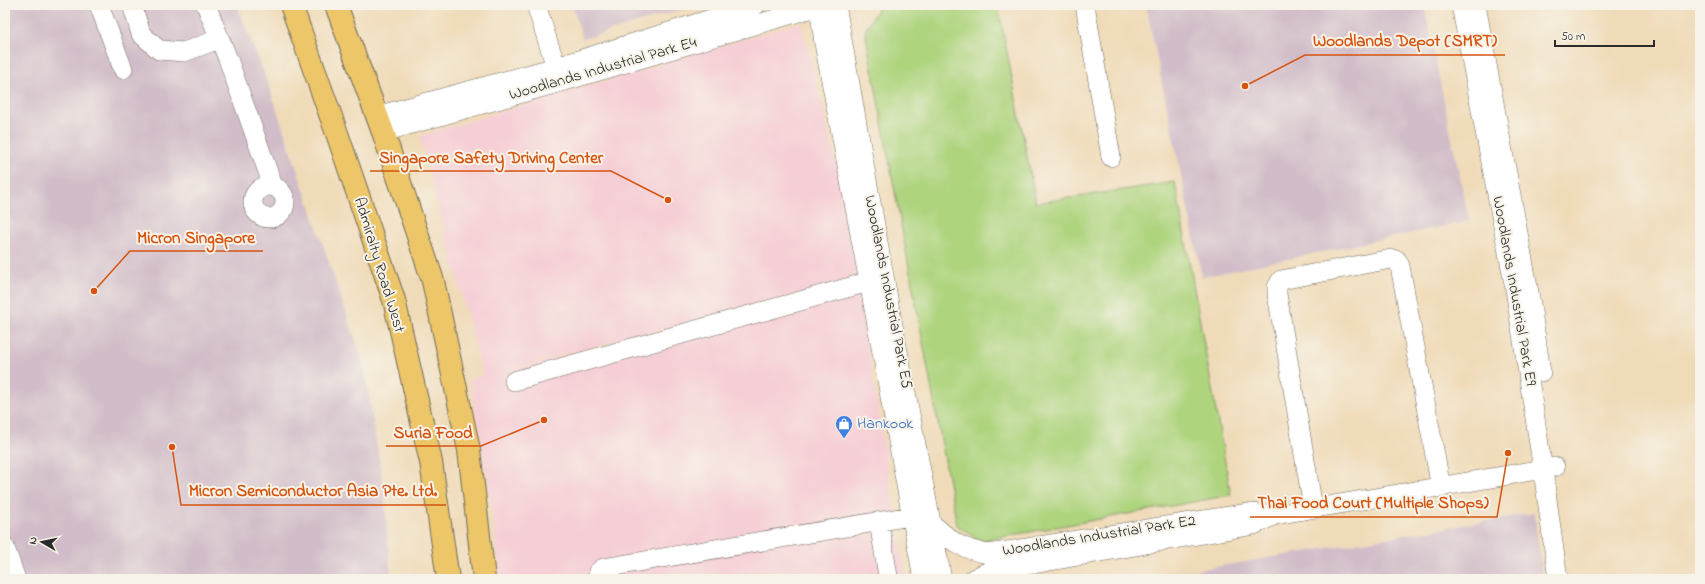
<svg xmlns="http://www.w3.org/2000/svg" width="1705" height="584" viewBox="0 0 1705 584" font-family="'Indie Flower',sans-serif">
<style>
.built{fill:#f6cfd6}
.industrial{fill:#d1bdc9}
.green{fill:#aed47e;stroke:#6c8054}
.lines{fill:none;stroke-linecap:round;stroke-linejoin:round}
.minor-casing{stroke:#70695d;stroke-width:20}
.major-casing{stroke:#70695d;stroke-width:24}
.minor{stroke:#fff;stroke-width:19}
.major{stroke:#ecc669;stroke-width:22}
.labels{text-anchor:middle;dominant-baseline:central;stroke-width:4;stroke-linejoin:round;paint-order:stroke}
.street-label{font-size:16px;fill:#2b2b2b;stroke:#f7f3e8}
.shop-label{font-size:16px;fill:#366cbe;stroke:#f7f3e8;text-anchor:start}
.leader{fill:none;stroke:#d5540f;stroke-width:1.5}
.callout-dot{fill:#d5540f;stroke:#f7f3e8;stroke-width:1.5}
.callout-label{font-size:17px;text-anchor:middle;font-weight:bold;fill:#d5540f;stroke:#f7f3e8;stroke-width:4;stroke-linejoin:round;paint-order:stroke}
</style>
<rect width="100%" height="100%" fill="#f7f3e8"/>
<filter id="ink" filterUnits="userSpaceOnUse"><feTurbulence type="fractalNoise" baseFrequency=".025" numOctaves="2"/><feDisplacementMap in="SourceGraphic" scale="8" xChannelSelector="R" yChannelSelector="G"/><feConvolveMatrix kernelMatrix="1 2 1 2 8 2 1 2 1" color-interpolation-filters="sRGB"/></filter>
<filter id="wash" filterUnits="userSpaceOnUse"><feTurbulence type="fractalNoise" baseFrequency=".012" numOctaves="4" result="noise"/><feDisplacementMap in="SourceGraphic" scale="16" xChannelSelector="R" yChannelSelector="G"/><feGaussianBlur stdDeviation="0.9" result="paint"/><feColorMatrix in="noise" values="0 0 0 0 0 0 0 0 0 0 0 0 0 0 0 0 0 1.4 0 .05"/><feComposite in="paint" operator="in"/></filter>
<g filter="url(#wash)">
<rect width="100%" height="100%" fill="#f0dbb9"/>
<path class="built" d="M801,22l64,255 -376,97 369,-86 48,291h-406l-7,-64 -23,-136 13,-3 -63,-240z
M1121,572l1,7h-39z"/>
<path class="industrial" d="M5,5h232l31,79 96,281 20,126 7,88h-386z
M572,5h125l-114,34z
M1146,5h278l45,216 -267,56z
M1534,513l9,66h-399z"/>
<path class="green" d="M888,5h110l38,198 139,-21 56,313 -251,46 -23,-16 -92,-494 13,-23z"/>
</g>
<g filter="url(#ink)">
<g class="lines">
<defs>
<path id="minor" d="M99,5l24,64
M132,5l9,29 18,16 25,2 35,-13
M206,5l22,54 45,127
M536,5l24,74
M819,5l5,38 53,282 46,254
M836,5l54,305 52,269
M1085,5l26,152
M1461,5l54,284 28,181 15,109
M1476,5l54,293 11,74
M377,116l179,-49 200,-62
M383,132l178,-50 262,-77
M253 202a16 16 0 1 1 32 0a16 16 0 1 1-32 0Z
M514,381l354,-99
M1313,508l-36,-214v-7l4,-7 110,-21 6,1 3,6 41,222
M1275,515l280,-48
M879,522l9,54 -1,3
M932,524c22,19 27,24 56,30l261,-41 26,2 -21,10 -267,47 -14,7
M5,548l11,31
M599,579l-1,-7 5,-4 320,-54"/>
<path id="major" d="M291,5l48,134 55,161 37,162 17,117
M336,5l47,127 50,149 36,169 15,129"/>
</defs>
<use href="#minor" class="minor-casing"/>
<use href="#major" class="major-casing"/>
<use href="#minor" class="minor"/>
<use href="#major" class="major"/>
</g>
</g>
<defs>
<symbol id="shop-pin" viewBox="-11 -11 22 30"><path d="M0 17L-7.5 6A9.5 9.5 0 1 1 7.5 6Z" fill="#3f7fe0" stroke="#f7f3e8"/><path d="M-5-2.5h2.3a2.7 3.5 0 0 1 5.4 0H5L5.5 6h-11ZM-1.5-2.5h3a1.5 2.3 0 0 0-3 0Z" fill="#fff"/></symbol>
</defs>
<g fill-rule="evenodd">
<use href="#shop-pin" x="834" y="414" width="20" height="27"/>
</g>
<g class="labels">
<g class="street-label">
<text transform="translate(603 69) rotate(-16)">Woodlands Industrial Park E4</text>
<text transform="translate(379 265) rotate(73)">Admiralty Road West</text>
<text transform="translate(1514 291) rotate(80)">Woodlands Industrial Park E9</text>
<text transform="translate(888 292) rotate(79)">Woodlands Industrial Park E5</text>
<text transform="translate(1099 536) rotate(-9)">Woodlands Industrial Park E2</text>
</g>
<g class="shop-label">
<text x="857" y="424">Hankook</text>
</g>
</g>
<path class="leader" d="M1245 86L1305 55H1505M668 200L611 171H370M94 291L130 251H263M544 420L481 446H386M172 447L181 505H446M1508 453L1497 517H1250"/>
<g class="callout-dot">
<circle cx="1245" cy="86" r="4"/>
<circle cx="668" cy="200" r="4"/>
<circle cx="94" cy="291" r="4"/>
<circle cx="544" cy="420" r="4"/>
<circle cx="172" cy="447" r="4"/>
<circle cx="1508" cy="453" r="4"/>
</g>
<g class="callout-label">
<text x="1405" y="46">Woodlands Depot (SMRT)</text>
<text x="491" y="163">Singapore Safety Driving Center</text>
<text x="196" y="243">Micron Singapore</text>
<text x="433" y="438">Suria Food</text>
<text x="313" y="496">Micron Semiconductor Asia Pte. Ltd.</text>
<text x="1373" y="508">Thai Food Court (Multiple Shops)</text>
</g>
<rect width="1705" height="584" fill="none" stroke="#f7f3e8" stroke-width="20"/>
<g transform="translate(42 542) rotate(279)" stroke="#f7f3e8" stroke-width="3" paint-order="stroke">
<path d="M0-3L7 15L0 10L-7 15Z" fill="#2b2b2b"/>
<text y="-6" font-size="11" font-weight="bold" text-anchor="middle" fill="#2b2b2b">N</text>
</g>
<path d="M1555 40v6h99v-6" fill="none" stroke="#2b2b2b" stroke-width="2"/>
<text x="1561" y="40" font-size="12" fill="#2b2b2b" stroke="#f7f3e8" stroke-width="3" paint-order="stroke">50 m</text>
</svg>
